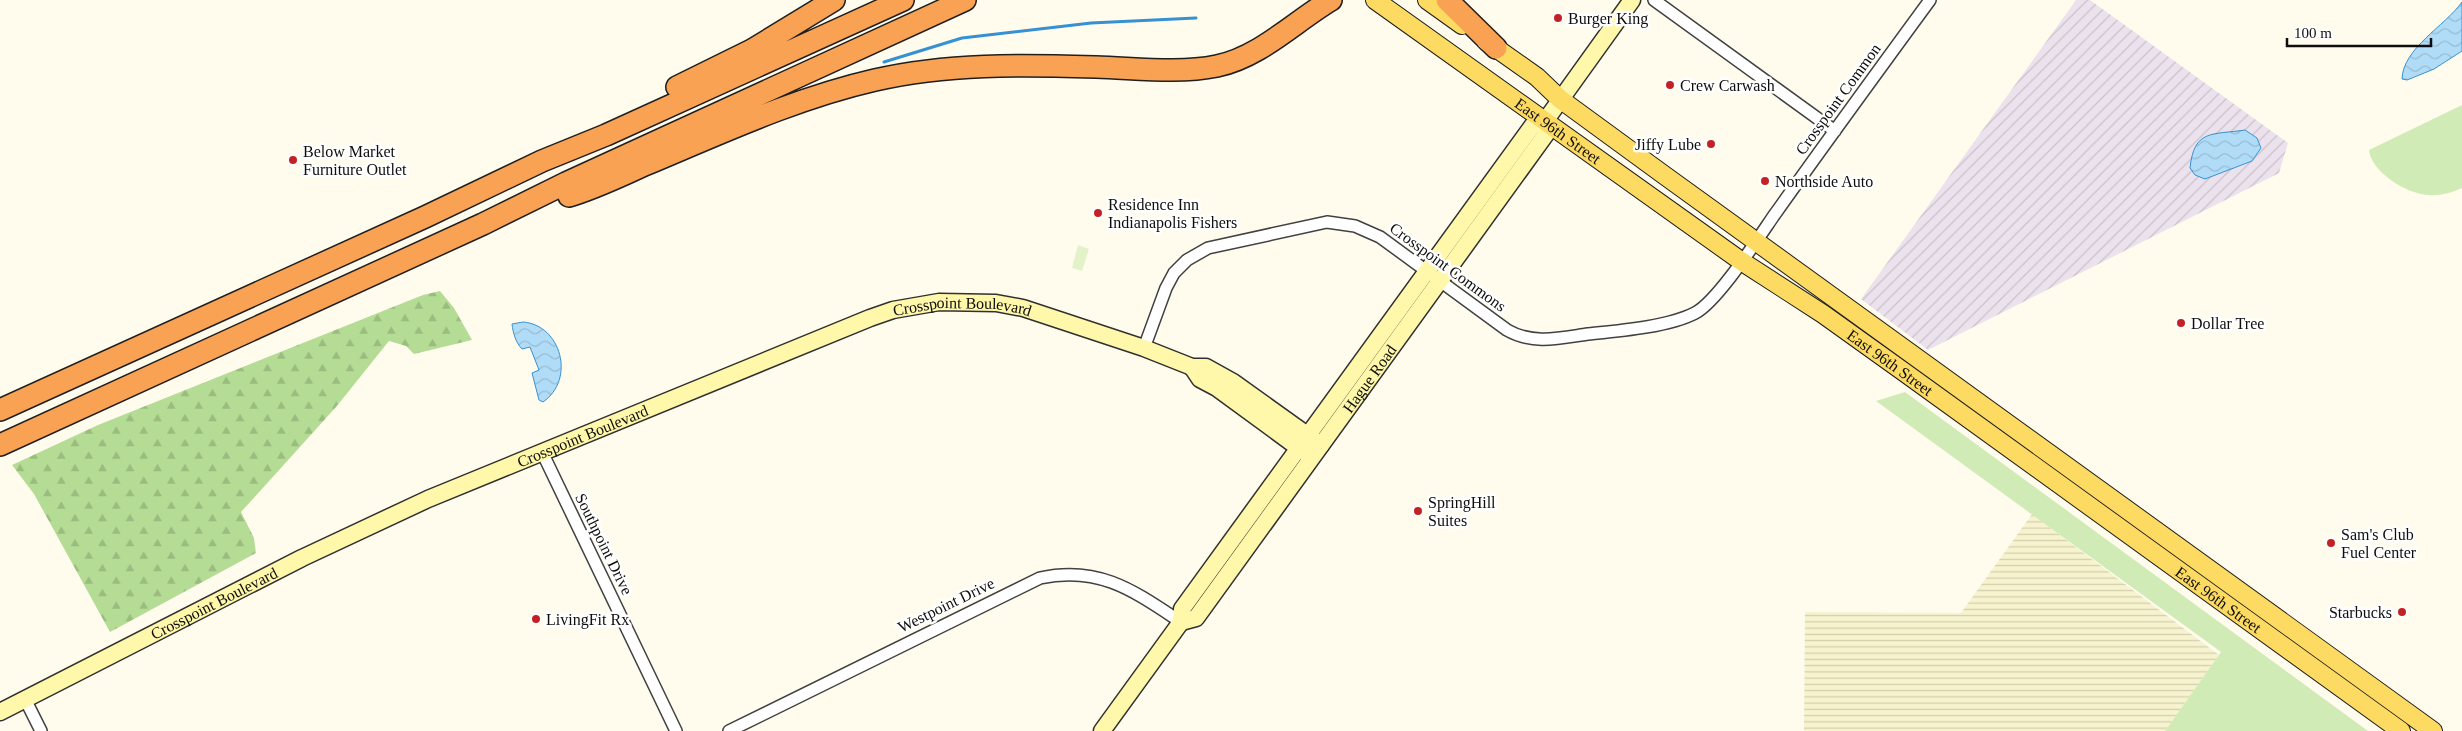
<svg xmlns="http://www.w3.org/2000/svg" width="2462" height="731" viewBox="0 0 2462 731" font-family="'Times New Roman',serif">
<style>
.industrial{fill:url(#industrial-furrows)}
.farmland{fill:url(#farmland-rules)}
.grass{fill:#d1ebb7}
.forest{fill:url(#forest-firs)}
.pitch{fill:#e3f2c9}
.water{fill:url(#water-waves);stroke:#3691d2}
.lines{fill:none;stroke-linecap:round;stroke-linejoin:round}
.stream{stroke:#3691d2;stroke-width:3}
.street-casing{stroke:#414141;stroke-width:14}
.secondary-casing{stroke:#303030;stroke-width:19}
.primary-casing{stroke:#1f1f1f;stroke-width:20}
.highway-casing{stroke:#1f1f1f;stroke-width:24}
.street{stroke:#fff;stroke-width:11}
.secondary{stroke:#fff7a9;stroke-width:16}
.primary{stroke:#fdda61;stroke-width:18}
.highway{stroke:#f9a253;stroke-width:21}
.poi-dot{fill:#c32126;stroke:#fff;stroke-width:2}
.labels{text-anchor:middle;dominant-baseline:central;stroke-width:5;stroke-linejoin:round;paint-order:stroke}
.poi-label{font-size:16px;fill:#0e0e0e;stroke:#fff;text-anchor:start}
.street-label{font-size:16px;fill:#0e0e0e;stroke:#fff}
</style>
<defs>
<pattern id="industrial-furrows" width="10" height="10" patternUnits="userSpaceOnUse" patternTransform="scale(1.25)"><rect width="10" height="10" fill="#ece2ed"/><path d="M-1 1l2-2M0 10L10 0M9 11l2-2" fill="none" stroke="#c9c1ca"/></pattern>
<pattern id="farmland-rules" width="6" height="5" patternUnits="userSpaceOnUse" patternTransform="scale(1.25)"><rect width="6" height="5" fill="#f6f3ce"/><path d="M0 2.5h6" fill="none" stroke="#d2cfb0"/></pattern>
<pattern id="forest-firs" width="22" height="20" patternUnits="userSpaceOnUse" patternTransform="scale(1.25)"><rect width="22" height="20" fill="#b4dc95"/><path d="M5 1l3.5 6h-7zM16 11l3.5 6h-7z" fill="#9abc7f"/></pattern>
<pattern id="water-waves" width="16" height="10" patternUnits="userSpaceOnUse" patternTransform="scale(1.25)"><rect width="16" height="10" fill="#b1dcf8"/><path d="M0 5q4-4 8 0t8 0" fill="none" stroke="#97bcd3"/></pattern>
</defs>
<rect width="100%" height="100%" fill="#fffcee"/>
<path class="industrial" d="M2076,0h14l198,143 -9,30 -351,177 -67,-51z"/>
<path class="farmland" d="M2032,514l187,141 -54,76h-361l1,-119 156,1z"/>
<path class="grass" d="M2462,105v83c-11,5 -22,8 -34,7 -21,-1 -57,-23 -59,-45z
M1905,392l463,339h-203l56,-79 -345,-251z"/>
<path class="forest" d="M440,291l14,17 18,32 -58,14 -8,-8 -17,-5 -53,66 -95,105 13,26 2,15 -146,79 -76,-138 -22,-29 86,-40 325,-130z"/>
<path class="pitch" d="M1078,245l11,4 -7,22 -10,-3z"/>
<path class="water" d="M2462,2v49l-28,18 -27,11 -5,-1c1,-31 43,-53 60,-77z
M2245,130l12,8 4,10 -9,13 -47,18 -10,-4 -5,-7c4,-39 22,-33 55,-38z
M523,322c38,3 53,57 20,80l-4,-2 -7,-27 7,-3 -9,-23 -8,2c-6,-6 -9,-16 -10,-25z"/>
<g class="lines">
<path class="stream" d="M884,62l78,-24 129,-15 105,-5"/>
<defs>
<path id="street" d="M1654,0l181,131
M1144,348l22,-60 8,-15 13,-13 21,-12 119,-26 28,4 25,11 127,93c26,15 53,8 81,4 30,-3 80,-7 107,-21 22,-11 64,-76 80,-99 51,-72 103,-143 155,-214
M542,452l134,279
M25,699l16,32
M729,731l311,-153c59,-13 94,13 141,44"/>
<g id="secondary">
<path d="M1192,367l8,12 17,9 90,66"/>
<path id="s1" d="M1181,622l15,-4 350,-484 -3,-10"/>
<path id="s2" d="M0,712l302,-154 126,-59 442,-181 23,-8 46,-8 57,1 27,5 121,40 48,19h14l27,15 88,63"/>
<path d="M1102,731l79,-109 1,-13 351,-484 10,-1 89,-124"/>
</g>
<g id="primary">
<path id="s3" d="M1375,0l366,261 82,53 81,58 497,359"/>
<path d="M1427,0l35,25"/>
<path d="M1486,41l51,36 23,22 104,76 769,556"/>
</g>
<path id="highway" d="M1447,0l49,48
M677,87l75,-37 82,-50
M569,196c27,-8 53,-21 78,-32 74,-31 149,-66 228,-84 73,-17 146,-15 221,-13 39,1 82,7 121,-1 43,-9 77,-44 114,-66
M0,410l425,-193 117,-56 64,-26 297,-135
M0,445l483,-221 83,-41 399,-183"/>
</defs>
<use href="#street" class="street-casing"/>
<use href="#secondary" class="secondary-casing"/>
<use href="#primary" class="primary-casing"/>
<use href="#highway" class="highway-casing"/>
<use href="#street" class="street"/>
<use href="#secondary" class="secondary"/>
<use href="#primary" class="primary"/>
<use href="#highway" class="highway"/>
</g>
<g class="poi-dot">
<circle cx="1558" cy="18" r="5"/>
<circle cx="1670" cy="85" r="5"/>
<circle cx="1711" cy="144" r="5"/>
<circle cx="293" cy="160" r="5"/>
<circle cx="1765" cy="181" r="5"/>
<circle cx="1098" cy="213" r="5"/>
<circle cx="2181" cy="323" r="5"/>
<circle cx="1418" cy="511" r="5"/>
<circle cx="2331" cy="543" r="5"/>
<circle cx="2402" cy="612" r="5"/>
<circle cx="536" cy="619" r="5"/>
</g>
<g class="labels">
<g class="poi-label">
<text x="1568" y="18">Burger King</text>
<text x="1680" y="85">Crew Carwash</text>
<text x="1701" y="144" text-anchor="end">Jiffy Lube</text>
<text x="303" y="151">Below Market<tspan x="303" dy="18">Furniture Outlet</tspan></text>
<text x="1775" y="181">Northside Auto</text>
<text x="1108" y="204">Residence Inn<tspan x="1108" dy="18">Indianapolis Fishers</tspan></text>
<text x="2191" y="323">Dollar Tree</text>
<text x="1428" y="502">SpringHill<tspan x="1428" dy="18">Suites</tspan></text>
<text x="2341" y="534">Sam's Club<tspan x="2341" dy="18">Fuel Center</tspan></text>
<text x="2392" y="612" text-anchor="end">Starbucks</text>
<text x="546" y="619">LivingFit Rx</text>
</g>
<g class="street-label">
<text transform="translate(1838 99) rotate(-54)">Crosspoint Common</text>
<text stroke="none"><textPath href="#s3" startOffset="225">East 96th Street</textPath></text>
<text transform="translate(1448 267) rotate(36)">Crosspoint Commons</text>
<text stroke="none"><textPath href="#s2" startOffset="1050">Crosspoint Boulevard</textPath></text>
<text stroke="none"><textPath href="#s3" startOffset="630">East 96th Street</textPath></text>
<text stroke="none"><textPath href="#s1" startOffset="311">Hague Road</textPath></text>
<text stroke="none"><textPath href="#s2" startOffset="645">Crosspoint Boulevard</textPath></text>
<text transform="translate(604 544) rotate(64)">Southpoint Drive</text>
<text stroke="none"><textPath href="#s3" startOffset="1035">East 96th Street</textPath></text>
<text stroke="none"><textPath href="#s2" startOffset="240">Crosspoint Boulevard</textPath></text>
<text transform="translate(946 605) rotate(-26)">Westpoint Drive</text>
</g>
</g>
<path d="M2287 38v8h144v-8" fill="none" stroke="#0e0e0e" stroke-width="2.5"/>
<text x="2294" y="38" font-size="15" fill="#0e0e0e" stroke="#ffffff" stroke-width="4" paint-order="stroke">100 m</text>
</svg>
